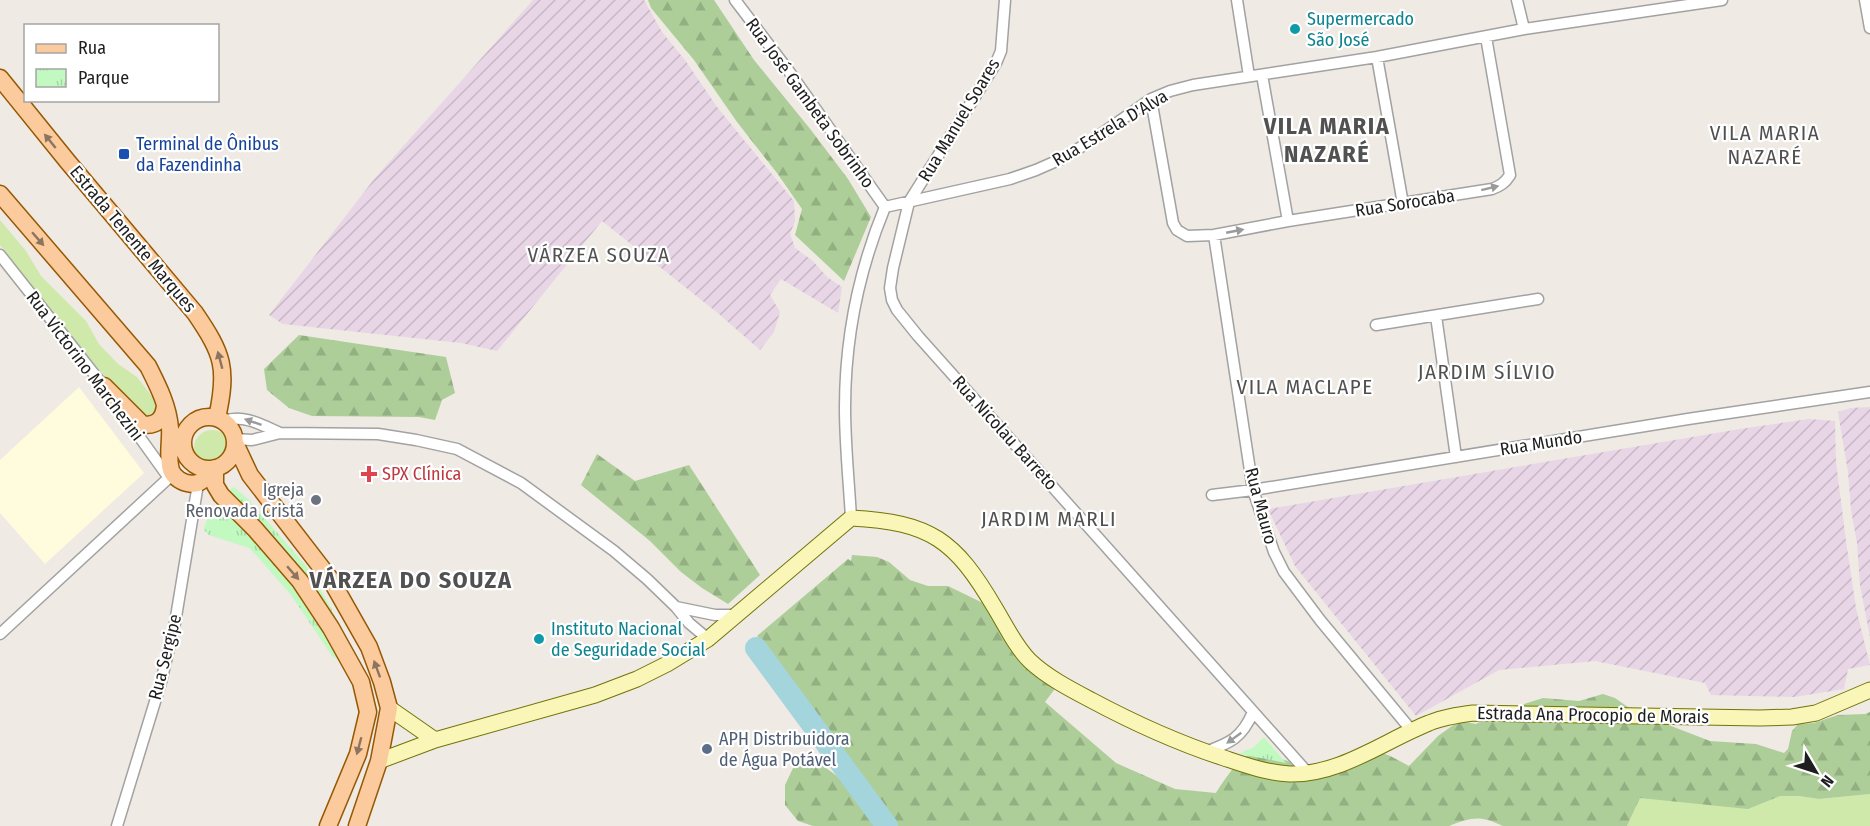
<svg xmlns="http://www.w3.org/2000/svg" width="1870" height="826" viewBox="0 0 1870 826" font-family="'Fira Sans Condensed',sans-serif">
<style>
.industrial{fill:url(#industrial-furrows)}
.education{fill:#fffcdd}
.grass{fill:#cee9aa}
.forest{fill:url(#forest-firs)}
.park{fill:url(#park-tufts)}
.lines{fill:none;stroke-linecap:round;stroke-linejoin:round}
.river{stroke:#a4d4dc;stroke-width:22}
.street-casing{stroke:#a2a2a2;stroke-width:13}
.secondary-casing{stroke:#717406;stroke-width:17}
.primary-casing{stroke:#965802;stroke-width:19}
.street{stroke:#fff;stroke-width:10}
.secondary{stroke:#f9f6b8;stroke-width:15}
.primary{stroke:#fbca9d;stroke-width:16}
.oneway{fill:#8c745e}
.oneway2{fill:#9a9a9a}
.culture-dot{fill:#0f9aa8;stroke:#fff;stroke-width:2}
.transit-dot{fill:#1a4fb4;stroke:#fff;stroke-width:2}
.health-dot{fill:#e0444e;stroke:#fff;stroke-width:2}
.worship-dot{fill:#6b7280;stroke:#fff;stroke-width:2}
.service-dot{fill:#5c6f8a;stroke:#fff;stroke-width:2}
.labels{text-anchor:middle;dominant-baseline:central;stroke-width:4.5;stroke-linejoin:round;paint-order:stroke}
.culture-label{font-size:18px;fill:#0d838f;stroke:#fff;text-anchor:start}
.street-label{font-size:18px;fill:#1e1e1e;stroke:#fff}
.transit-label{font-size:18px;fill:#164399;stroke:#fff;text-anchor:start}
.health-label{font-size:18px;fill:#be3a42;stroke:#fff;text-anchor:start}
.worship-label{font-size:18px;fill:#5b616d;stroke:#fff;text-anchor:end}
.service-label{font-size:18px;fill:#4e5e75;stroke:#fff;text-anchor:start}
.quarter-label{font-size:21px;letter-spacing:1.5px;fill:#515151;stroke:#fff}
.district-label{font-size:24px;font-weight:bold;letter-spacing:1.5px;fill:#515151;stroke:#fff}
</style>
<defs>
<pattern id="industrial-furrows" width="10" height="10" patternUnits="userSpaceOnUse" patternTransform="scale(1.5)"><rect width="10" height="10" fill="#e8d6e6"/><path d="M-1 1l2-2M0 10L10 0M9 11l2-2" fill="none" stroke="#c7b7c5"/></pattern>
<pattern id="forest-firs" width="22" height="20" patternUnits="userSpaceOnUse" patternTransform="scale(1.5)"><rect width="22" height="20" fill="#adce99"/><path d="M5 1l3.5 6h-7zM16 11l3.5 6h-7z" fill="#94b083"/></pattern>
<pattern id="park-tufts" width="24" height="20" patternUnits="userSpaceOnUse" patternTransform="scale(1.5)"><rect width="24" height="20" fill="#c1f9c1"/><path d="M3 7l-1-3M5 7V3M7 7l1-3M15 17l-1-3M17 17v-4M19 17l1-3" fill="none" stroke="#a5d5a5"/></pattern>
</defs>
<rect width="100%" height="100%" fill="#efeae4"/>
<path class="industrial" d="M533,0h111l18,32 23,28 32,47 77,94 1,20 -5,13 5,14 18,13 14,16 15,10 -4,26 -57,-34 -11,16 10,17 -6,20 -14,18 -41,-36 -117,-93 -105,130 -36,-8 -178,-19 -14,-9 106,-137z
M1870,407v230l-10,-52 -3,-42 -6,-33 -3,-38 -10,-60 13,-4z
M1809,419l26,2 1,41 10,79 10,67 14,57 -22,4 -4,20 -50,8 -83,-2 -6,-12 -110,-22 -96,9 -83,46 -121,-150 -27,-57 472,-80z"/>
<path class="education" d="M79,387l65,86 -99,91 -45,-51v-53z"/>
<path class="grass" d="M0,220l26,31 15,25 45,45 13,23 19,20 19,13 20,26v15l-12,1 -31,-32 -60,-71 -54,-71z
M194 448a18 18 0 1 1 36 0a18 18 0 1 1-36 0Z
M1870,794v32h-243l14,-30h158l20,3z"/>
<path class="forest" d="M648,0h66l40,60 57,70 37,49 23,38 -27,64 -49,-46 7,-26 -25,-36 -40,-51 -43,-62 -43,-52z
M299,335l147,22 9,36 -13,7 -7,20 -16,-3 -107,-1 -23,-8 -22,-18 -3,-21z
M597,454l38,27 54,-16 71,110 -32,29 -26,-16 -21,-16 -31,-31 -69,-56z
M852,555l25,2 12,5 21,18 18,6h20l37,18 72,82 -12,16 71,61 59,26 41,4c3,-6 24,-35 27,-36 21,-9 57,12 78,10 17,-2 37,-14 54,-15 11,0 24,9 34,14l29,-30 21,-15 17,3 20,-11 47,-15 36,3 24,-7 12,4 20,14 75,29 46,3 28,9 4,-4 4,-18 6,-7 16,-1 24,-8 27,-1 5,-2v82l-51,5 -20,-3h-19l-32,13 -108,-11 -13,28h-124c-23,-11 -31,-9 -54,0h-636l-15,-5 -13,-16v-20l9,-19 17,-8c23,14 43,33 66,47l5,-3 -125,-166 91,-77 3,2z"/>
<path class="park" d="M234,487l15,13 57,66 24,40 21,42 -5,16 -14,-8 -41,-61 -35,-40 -7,-7 -40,-13 -5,-5c1,-13 20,-37 30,-43z
M1264,737l22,26 -46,-9 6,-4 7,-2z"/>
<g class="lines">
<path class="river" d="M756,648l131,178"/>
<defs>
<path id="street" d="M735,0l53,70 97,137
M1005,0l-4,51 -5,12 -87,139 -16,66 -3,20 2,12 5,10 21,26 390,437
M1237,0l12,76
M1517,0l7,29
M1865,0l5,28
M1377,57l26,147
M1262,75l26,146
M1151,99l22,124 4,7 10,6 27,-1 74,-14 204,-32c8,-3 13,-6 18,-14l-24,-138
M1214,235l39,255 21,62 10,20 36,48 92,111
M0,255l106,134
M1436,316l20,141
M1376,325l162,-26
M123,414l46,64
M224,421c20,-7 38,4 56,12
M234,439l18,1 28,-7 98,1 38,6 41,9 64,34 93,68 33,28 29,28 13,16 19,16
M1212,495l41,-5 435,-71 182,-27
M851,518c-2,-36 -6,-73 -6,-110 0,-68 14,-138 40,-201l125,-28 26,-9 25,-11 30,-18 60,-42 19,-8 23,-6 184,-28 147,-28 198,-29
M676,607l39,8h22
M0,634l173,-160
M1205,752c25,-9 37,-14 48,-40
M117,826l44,-144 14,-59 23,-139"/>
<path id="secondary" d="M389,708l46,32
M379,761l56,-21 160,-45 42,-16 30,-15 41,-25 143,-121c80,4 104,22 144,90 11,18 20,38 35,53 17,16 40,28 61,39 43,23 87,43 133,58 21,7 43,15 66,16 50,1 94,-33 139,-51 14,-6 29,-8 44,-10l287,5 32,-1 24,-4 54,-23"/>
<path id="primary" d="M0,78l68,84 127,151c28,41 33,55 22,105
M0,194l148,172c10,20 20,39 22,62 1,13 -3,29 1,42 6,16 35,21 36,-1
M104,386l38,38c14,3 22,-5 23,-19
M183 443a26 26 0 1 1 52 0a26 26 0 1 1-52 0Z
M235,443l15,32 81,105 38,67 13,35 7,26 -10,53 -22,65
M215,468v17l6,10 34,34 45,52 31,47 30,54 7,30 -10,42 -30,72"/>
</defs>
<use href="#street" class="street-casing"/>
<use href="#secondary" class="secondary-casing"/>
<use href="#primary" class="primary-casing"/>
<use href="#street" class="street"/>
<use href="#secondary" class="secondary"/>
<use href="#primary" class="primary"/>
</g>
<defs><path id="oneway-solid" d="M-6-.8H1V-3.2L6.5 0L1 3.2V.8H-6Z" transform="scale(1.5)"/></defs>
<g class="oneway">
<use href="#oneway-solid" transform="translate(50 141) rotate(-129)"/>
<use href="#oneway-solid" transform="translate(38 239) rotate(49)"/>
<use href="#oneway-solid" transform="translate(220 360) rotate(-105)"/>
<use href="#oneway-solid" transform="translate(293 573) rotate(49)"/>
<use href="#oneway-solid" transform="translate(377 669) rotate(-110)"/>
<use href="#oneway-solid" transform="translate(359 746) rotate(105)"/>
</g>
<g class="oneway2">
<use href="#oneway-solid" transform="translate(1490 188) rotate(-14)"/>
<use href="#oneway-solid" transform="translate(1235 231) rotate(-11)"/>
<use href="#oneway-solid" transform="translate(253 422) rotate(-161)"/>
<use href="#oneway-solid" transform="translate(1234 738) rotate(144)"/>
</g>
<g class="culture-dot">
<circle cx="1295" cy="29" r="6"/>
<circle cx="539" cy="639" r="6"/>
</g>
<rect class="transit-dot" x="118" y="148" width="12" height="12" rx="3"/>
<path class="health-dot" d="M366 465h6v6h6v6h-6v6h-6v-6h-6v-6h6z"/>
<circle class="worship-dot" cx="316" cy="500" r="6"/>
<circle class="service-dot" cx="707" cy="749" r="6"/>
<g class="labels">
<g class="culture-label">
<text x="1307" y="19">Supermercado<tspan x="1307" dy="21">São José</tspan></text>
<text x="551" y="629">Instituto Nacional<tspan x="551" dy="21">de Seguridade Social</tspan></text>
</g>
<g class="street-label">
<text transform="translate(810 103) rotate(54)">Rua José Gambeta Sobrinho</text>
<text transform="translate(959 120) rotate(-59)">Rua Manuel Soares</text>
<text transform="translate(1110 128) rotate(-31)">Rua Estrela D'Alva</text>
<text transform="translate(1405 203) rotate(-9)">Rua Sorocaba</text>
<text transform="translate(133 239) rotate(50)">Estrada Tenente Marques</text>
<text transform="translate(85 366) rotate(53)">Rua Victorino Marchezini</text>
<text transform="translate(1005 433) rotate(48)">Rua Nicolau Barreto</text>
<text transform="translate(1541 443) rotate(-9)">Rua Mundo</text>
<text transform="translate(1261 506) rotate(75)">Rua Mauro</text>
<text transform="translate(165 657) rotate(-76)">Rua Sergipe</text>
<text transform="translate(1593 715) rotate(1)">Estrada Ana Procopio de Morais</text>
</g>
<g class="transit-label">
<text x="136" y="144">Terminal de Ônibus<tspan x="136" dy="21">da Fazendinha</tspan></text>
</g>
<g class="health-label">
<text x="382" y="474">SPX Clínica</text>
</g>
<g class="worship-label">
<text x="304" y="490">Igreja<tspan x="304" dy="21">Renovada Cristã</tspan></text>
</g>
<g class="service-label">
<text x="719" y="739">APH Distribuidora<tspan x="719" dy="21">de Água Potável</tspan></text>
</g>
<g class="quarter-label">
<text x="1765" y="133">VILA MARIA<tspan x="1765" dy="24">NAZARÉ</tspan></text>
<text x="599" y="255">VÁRZEA SOUZA</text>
<text x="1487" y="372">JARDIM SÍLVIO</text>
<text x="1305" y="387">VILA MACLAPE</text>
<text x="1049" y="519">JARDIM MARLI</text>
</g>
<g class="district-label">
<text x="1327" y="126">VILA MARIA<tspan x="1327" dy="28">NAZARÉ</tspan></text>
<text x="411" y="580">VÁRZEA DO SOUZA</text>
</g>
</g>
<rect x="24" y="24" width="195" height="78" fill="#ffffff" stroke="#a5a5a5" stroke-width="1.5"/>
<rect x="36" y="44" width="30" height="9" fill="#fbca9d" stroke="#a5a5a5" stroke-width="1.5"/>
<text x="78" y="54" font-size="18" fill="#1e1e1e">Rua</text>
<rect x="36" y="69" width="30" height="18" fill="url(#park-tufts)" stroke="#a5a5a5" stroke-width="1.5"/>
<text x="78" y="84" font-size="18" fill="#1e1e1e">Parque</text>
<g transform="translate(1816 772) rotate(129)" stroke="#ffffff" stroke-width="4.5" paint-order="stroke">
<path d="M0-4.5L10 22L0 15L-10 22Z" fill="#1e1e1e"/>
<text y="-9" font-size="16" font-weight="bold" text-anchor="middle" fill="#1e1e1e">N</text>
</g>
</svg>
